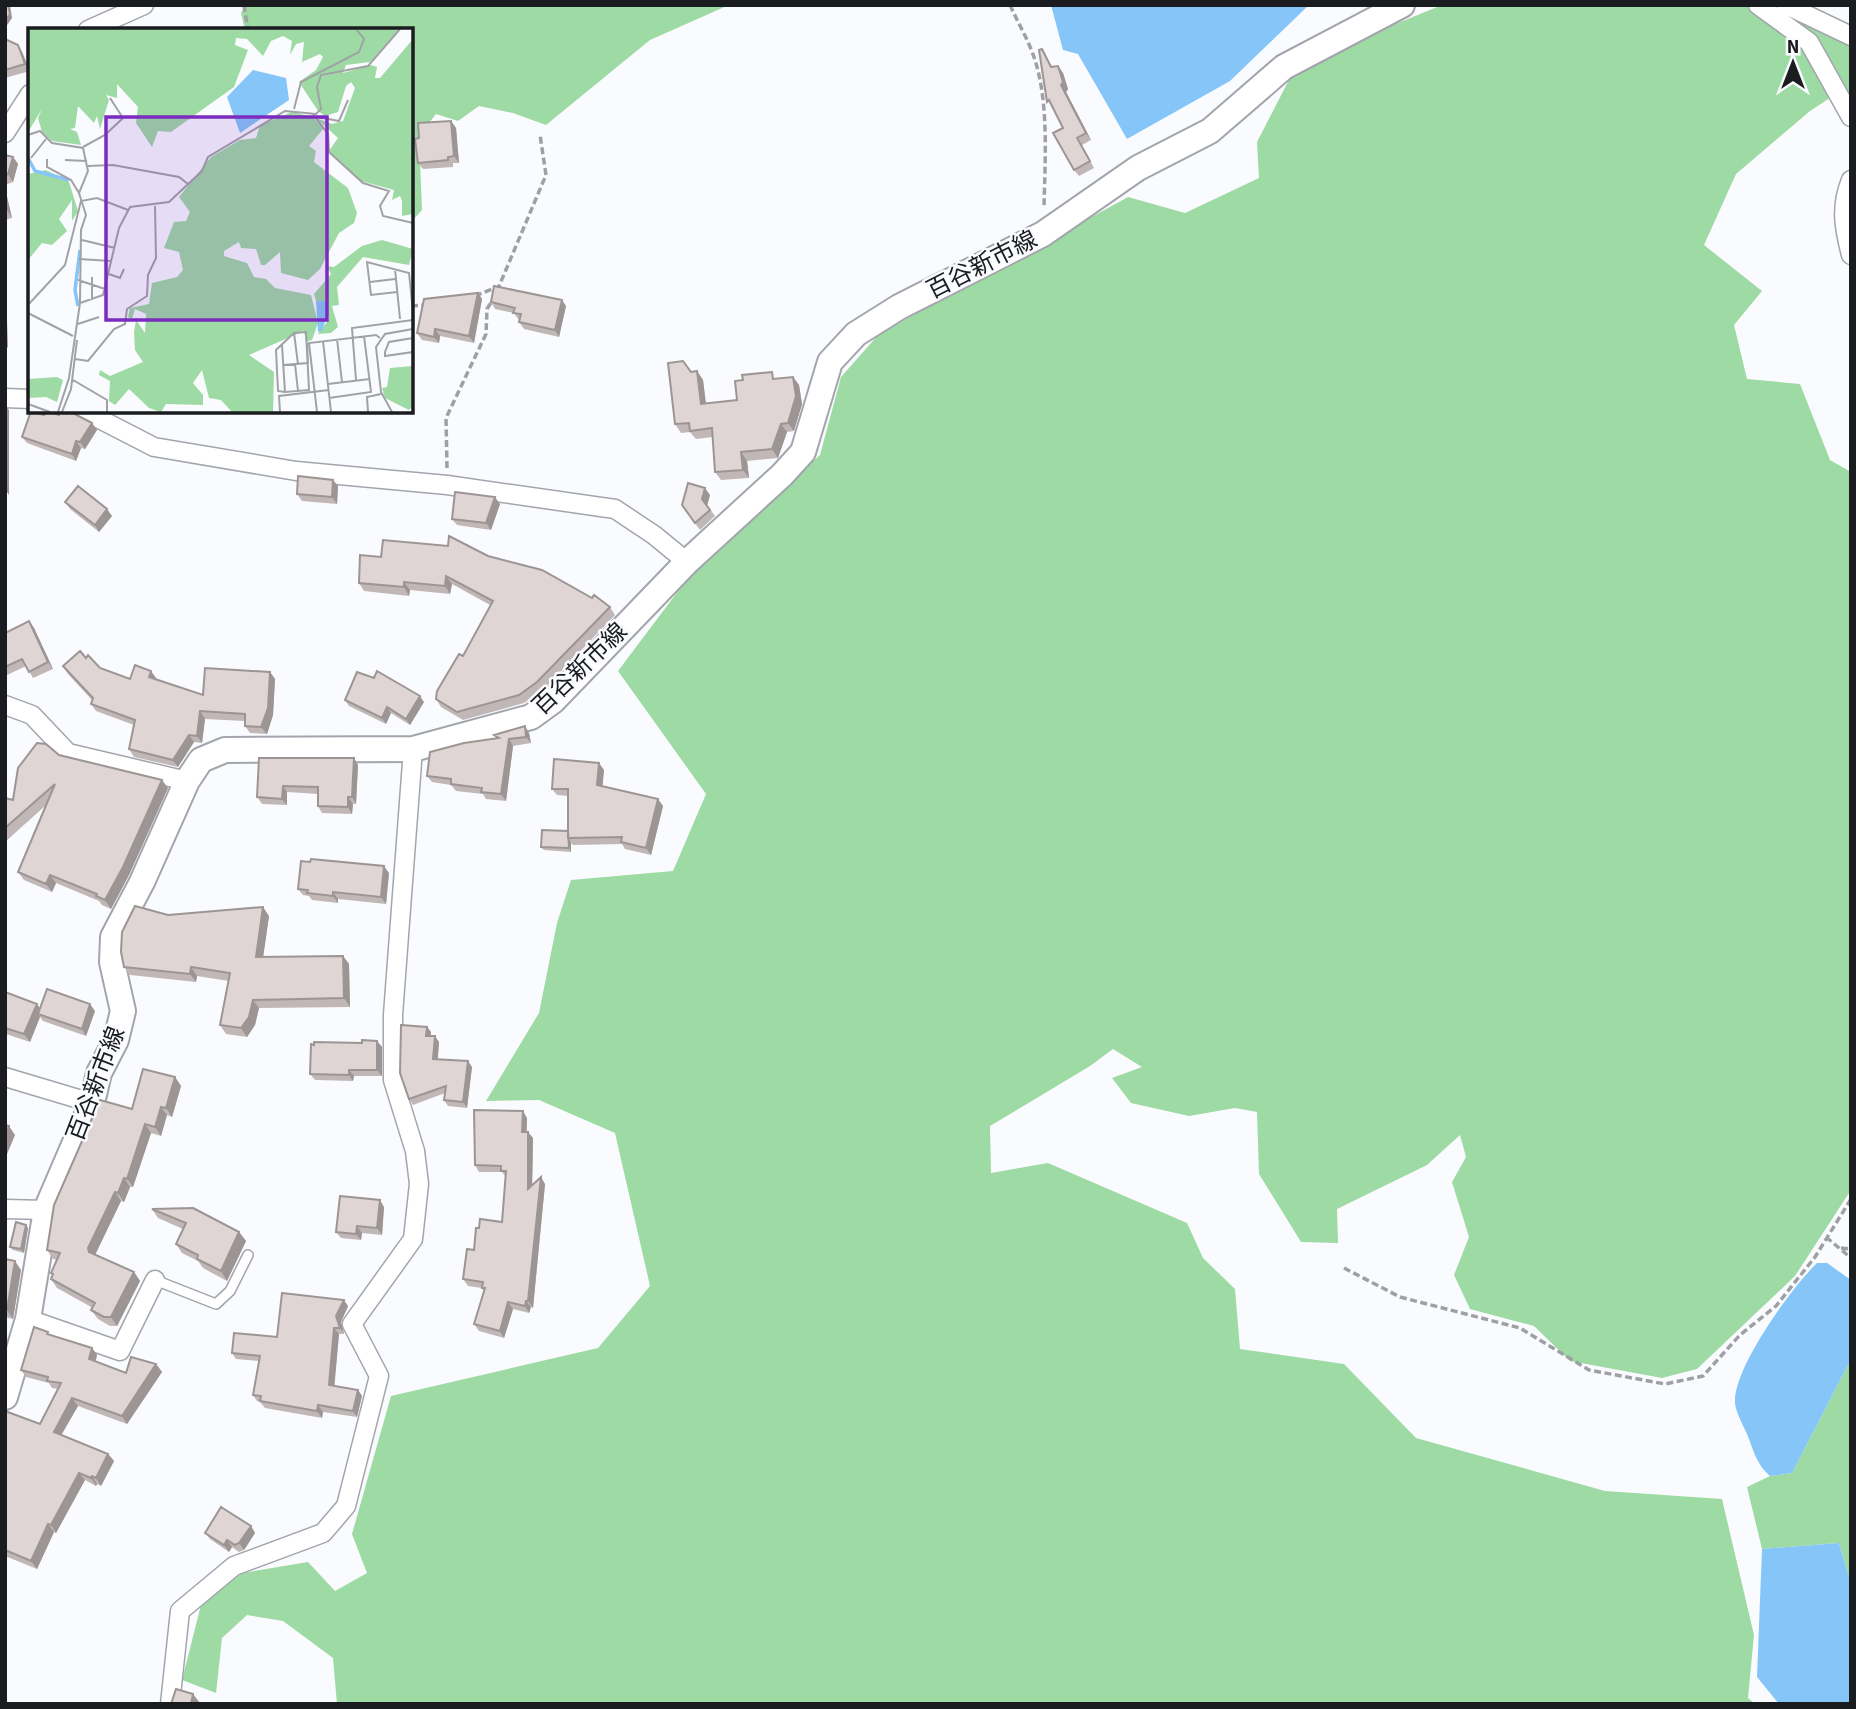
<svg xmlns="http://www.w3.org/2000/svg" width="1856" height="1709" viewBox="0 0 1856 1709" font-family="'Source Sans 3','Noto Sans JP',sans-serif">
<style>
.green{fill:#9edaa3}
.water{fill:#85c5f7}
.lines{fill:none;stroke-linecap:round;stroke-linejoin:round}
.service-casing{stroke:#a3a5ad;stroke-width:12}
.minor-casing{stroke:#a3a5ad;stroke-width:21}
.secondary-casing{stroke:#a3a5ad;stroke-width:28}
.path{stroke:#9fa0a4;stroke-width:3.5;stroke-dasharray:7 3.5;stroke-linecap:butt}
.service{stroke:#fff;stroke-width:9}
.minor{stroke:#fff;stroke-width:18}
.secondary{stroke:#fff;stroke-width:24}
.wall{fill:#c0b7b6}
.shaded-wall{fill:#9c9594}
.building{fill:#dfd5d4;stroke:#9c9594;stroke-width:2}
.labels{text-anchor:middle;dominant-baseline:central;stroke-width:5;stroke-linejoin:round;paint-order:stroke}
.street-label{font-size:24px;fill:#1b1c1f;stroke:#fafbff}
.inset-river{fill:none;stroke:#85c5f7;stroke-width:3.5}
.inset-road{fill:none;stroke:#a1a2a5;stroke-width:2}
.view{fill:#7b2cbf;fill-opacity:0.15;stroke:#7b2cbf;stroke-width:3.5}
.inset-edge{fill:none;stroke:#1b1c1f;stroke-width:3.5}
</style>
<rect width="100%" height="100%" fill="#fafbff"/>
<path class="green" d="M245,5h484l-79,35 -104,85 -33,-12 -34,-7 -21,15 -22,-7 -17,22 3,74 -11,12v-192h-166l-4,-17z
M1442,5h304l50,35 37,56 -23,15 -74,63 -32,71 58,46 -28,34 13,54 53,5 30,76 21,12v718l-56,86 -98,93 -35,9 -92,-17 -36,-35 -64,-17 -16,-34 15,-38 -17,-55 14,-25 -6,-22 -33,30 -90,44 1,34 -37,-1 -42,-68 -2,-62 -22,-4 -46,8 -58,-13 -19,-25 30,-11 -29,-18 -23,17 -100,60 1,47 57,-10 139,60 16,35 32,31 5,60 104,15 72,74 189,53 117,8 32,136 -6,63 7,6h-1418l-4,-46 -50,-37 -36,-6 -25,23 -6,55 -34,-13 19,-75 41,-32 66,-11 27,29 32,-18 -15,-39 39,-138 207,-48 52,-62 -35,-153 -76,-33 -53,1 53,-88 18,-90 14,-43 102,-9 33,-77 -88,-123 85,-113 117,-103 21,-78 38,-43 249,-137 57,16 74,-35 -2,-36 37,-72 36,-19z
M1767,7l84,34v67l-40,-70z
M1851,1359v225l-12,-41 -77,6 -15,-62 23,-11 22,-3z"/>
<path class="water" d="M1051,5h258l-79,76 -103,58 -49,-85 -15,-4z
M1817,1263h10l24,17v79l-59,114 -22,3c-12,-10 -16,-23 -21,-37 -4,-11 -13,-25 -14,-36 -2,-35 57,-116 82,-140z
M1839,1543l12,41v120h-72l-22,-27 5,-128z"/>
<g class="lines">
<defs>
<path id="service" d="M155,1280l61,24 14,-13 18,-36"/>
<path id="minor" d="M1758,5l51,37 42,75
M1786,5l65,31
M88,30l56,-25
M5,133l25,-39
M1851,180c-11,27 -7,48 0,75
M5,398l25,1
M84,411l70,36 142,24 151,14 168,24 39,26 33,27
M5,705l27,10 36,38 119,28
M5,1077l87,26
M5,1209l41,1
M28,1319l92,32 35,-71
M170,1704l10,-93 54,-45 89,-33 23,-27 33,-130 -27,-52 61,-85 6,-55 -4,-33 -22,-71v-65l20,-266"/>
<path id="secondary" d="M5,1397l23,-78 18,-109 46,-107 7,-30 17,-33 7,-29 -11,-49 1,-25 29,-55 45,-101 14,-21 24,-10 188,-1 118,-32 22,-16 134,-139 95,-87 21,-23 27,-90 26,-28 43,-27 144,-73 95,-66 72,-37 74,-64 118,-62"/>
</defs>
<use href="#service" class="service-casing"/>
<use href="#minor" class="minor-casing"/>
<use href="#secondary" class="secondary-casing"/>
<path class="path" d="M244,5l4,25
M1010,5c8,18 19,36 25,55 14,44 10,101 9,147
M497,291l49,-116 -6,-40
M475,296l22,-9
M411,306l15,-1
M447,468l-1,-50 40,-84 1,-25 5,-8
M1826,1237l25,21
M1841,1248l10,1
M1344,1268l56,29 120,31 69,42 76,14 38,-8 37,-41 36,-29 39,-49 36,-58"/>
<use href="#service" class="service"/>
<use href="#minor" class="minor"/>
<use href="#secondary" class="secondary"/>
</g>
<path class="wall" d="M5,39l13,6 4,7 8,19 -25,7z
M1042,49l10,18 6,-1 5,7 5,16 -2,3 25,48 -9,5 12,23 -15,8 -5,-6 -11,-42 -10,-20 -1,1z
M451,121l5,7 3,35h-6v4l-30,2 -5,-6 1,-25z
M5,155l8,2 5,7 -5,18 -8,3z
M5,188l7,30 -7,2z
M478,293l4,6 -8,44 -34,-7 -1,7 -17,-3 -5,-7z
M491,302l75,4 -7,31 -35,-8 -5,-7 1,-2 -2,-1 -4,-6 -19,-4z
M697,371l6,9 3,24 31,-4 40,-21 16,-2 6,8 3,19 -8,27 -7,1 -9,26 -31,3 2,17 -28,2 -6,-8 -2,-35 -17,2 -6,-7 -9,1 -6,-9 16,-52z
M44,415h15l33,8 5,7 -12,19 -4,-1 -5,13 -49,-18 -5,-6z
M333,480l5,6 -1,18 -35,-3 -5,-7z
M710,495l-3,10 8,11 -15,14 -18,-25z
M65,502l47,14 -13,16 -29,-23z
M500,504l-9,26 -34,-5 -5,-6z
M488,556l104,42 18,9 5,8 -72,75 -19,13 -61,17 -22,-13 -5,-8 27,-43 27,-51 -38,-21 -2,10 -40,-4 -1,6 -45,-5 -5,-8 22,-26z
M29,621l5,7 19,41 -20,9 -7,-12 -21,10v-43z
M63,666l37,2 30,11 26,-1v1l47,16 67,-23 5,7 -2,36 -6,19 -17,-1 -5,-7v-5l-40,-2 -3,24 -8,-1 -16,25 -44,-10 -5,-8 5,-24 -38,-14 -5,-7 1,-4 -24,-26z
M345,700l79,2 -14,23 -19,-12 -5,11 -37,-18z
M529,733l2,10 -18,3 -7,55 -20,-2 -3,-5 -27,-3 -5,-6 -19,-3 -5,-6 69,-38 -2,-3z
M59,755l109,33 -39,87 -18,34 -9,-4 -3,-4 -43,-18 -4,9 -28,-12 -6,-8 27,-66 -40,36v-44l8,2z
M259,758h95l4,7 -2,39h-3l-1,10 -30,-1 -4,-7v-12l-31,-2v13l-25,-1 -5,-7z
M604,770l-2,17 61,19 -12,49 -26,-6 -3,-5 -49,1 -2,-2v9l-27,-2 -3,-3 27,-16v-35l-11,-1 -5,-6z
M389,873l-3,31 -48,-5v4l-26,-3 -3,-4 -6,-1 -5,-6z
M168,915l101,1 -6,41 80,-1 6,8 1,43 -91,1 -4,17 -8,12 -21,-3 -6,-9 9,-44 -32,-5 -1,6 -66,-7 -6,-8z
M5,992l32,12 3,5 55,2 -9,25 -43,-15 -3,-4 -10,25 -24,-8 -1,2z
M427,1027l4,5 -1,4 9,6 -1,17 34,8 -5,41 -19,-2 -4,-6 1,-7 -32,12 -4,-6z
M377,1041l5,6v29h-28l-1,5 -38,-1 -5,-6 52,-31z
M175,1077l6,9 -9,31 -5,-2 -6,21 -10,-3 -18,54h-3l-6,15 -3,-1 -26,54 39,17 6,9 -23,45h-7l-12,-7 -7,-9 2,-2 -36,-20 -6,-9 1,-4 -1,-2 6,-13 -4,-1 -6,-9 85,-141z
M527,1118v14l6,6 -1,47 13,-1 -12,124 -2,-1 -2,6 -16,-4 -9,29 -25,-7 -5,-7 10,-33 -2,-3 -14,-2 -5,-7 11,-29 5,-22 23,-6 4,-45 -4,-5h-23l-4,-7z
M384,1207l-2,28 -20,-2 -1,7 -20,-2 -5,-6z
M152,1209l87,23 7,9 -19,40 -24,-13 -5,-7 -16,-8 -6,-9 7,-15 -25,-11z
M26,1225l2,3 -4,25 -11,-3 -3,-3z
M5,1259l16,11 -8,49 -8,-2z
M348,1306l-7,16 3,12h-5l-5,52 24,4 4,6 -5,21 -34,-5 -1,6 -57,-10 -5,-6 -3,-1 -4,-6 6,-34 -23,-2 -4,-6 45,-16z
M49,1335l43,13 5,7 -1,6 30,12 30,-9 6,8 -35,52 -49,-18 -17,29 47,19 6,7 -13,25 -4,-2 -1,2 -11,-6 -29,53 -2,-1 -17,37 -32,-13v-145l35,13 18,-35 -6,-1 -3,-5 -23,-6 -5,-7z
M251,1526l4,7 -11,17 -5,2 -7,-5 -3,5 -19,-13 -5,-6z"/>
<path class="shaded-wall" d="M8,5h2l2,13 -7,10z
M18,45l4,7 8,19 -5,-7z
M1058,66l5,7 5,16 -2,3 25,48 -5,-7 -25,-48z
M451,121l5,7 3,35 -5,-7z
M13,157l5,7 -5,18 -5,-8z
M5,188l7,30 -5,-8 -2,-7z
M5,262l3,86 -3,-3z
M478,293l4,6 -8,44 -5,-7z
M562,300l4,6 -7,31 -4,-7z
M435,329l5,7 -1,7 -5,-6z
M697,371l6,9 4,33 -6,-9z
M793,377l6,8 3,19 -8,27 -6,-8z
M5,405l4,5v85l-4,-6z
M92,423l5,7 -12,19 -5,-7z
M781,424l6,8 -9,26 -6,-9z
M76,441l5,7 -5,13 -4,-7z
M741,452l6,9 2,17 -6,-8z
M333,480l5,6 -1,18 -5,-7z
M705,488l5,7 -3,11 -5,-7z
M495,497l5,7 -9,26 -5,-7z
M107,509l5,7 -13,16 -4,-7z
M446,576l6,8 -2,10 -5,-8z
M404,582l6,8 -1,6 -5,-9z
M29,621l5,7 19,41 -5,-7z
M151,671l5,7 -2,6 -5,-7z
M270,672l5,7 -2,36 -6,19 -6,-7z
M420,696l4,6 -14,23 -4,-6z
M387,707l4,6 -5,11 -4,-6z
M200,711l5,8 -3,24 -5,-7z
M525,726l4,7 2,10 -5,-6z
M189,735l5,7 -16,25 -5,-7z
M509,739l4,7 -7,55 -5,-7z
M354,758l4,7 -2,39 -4,-7z
M599,763l5,7 -2,22 -5,-7z
M162,780l6,8 -39,87 -18,34 -6,-9z
M283,786l4,6v13l-5,-6z
M348,797l5,7 -1,10 -4,-7z
M658,799l5,7 -12,49 -5,-7z
M569,839l2,4v9l-2,-4z
M384,866l5,7 -3,31 -5,-7z
M50,875l6,8 -4,9 -6,-8z
M333,892l5,7v4l-5,-7z
M263,907l6,9 -7,49 -6,-8z
M343,956l6,8 1,43 -6,-9z
M191,967l6,9 -1,6 -6,-8z
M253,1000l6,8 -4,17 -8,12 -6,-9z
M37,1004l5,8 -4,2 2,3 -10,25 -6,-8z
M90,1004l5,7 -9,25 -4,-7z
M427,1027l4,5 -1,10 -4,-6z
M435,1036l4,6 -2,23 -4,-6z
M377,1041l5,6v29l-5,-6z
M468,1061l4,6 -5,41 -4,-6z
M349,1070l5,6 -1,5 -4,-6z
M175,1077l6,9 -9,31 -6,-9z
M161,1107l6,8 -6,21 -6,-9z
M523,1111l4,7 -1,20 -4,-6z
M145,1124l6,9 -18,54 -6,-8z
M9,1126l6,9 -10,24v-23z
M528,1132l5,6 -1,57 -4,-6z
M541,1177l4,7 -12,124 -5,-7z
M124,1178l6,9 -6,15 -6,-9z
M115,1192l6,9 -27,56 -5,-5 -1,-4z
M380,1200l4,7 -2,28 -5,-7z
M26,1225l2,3 -4,25 -3,-4z
M357,1226l5,7 -1,7 -5,-6z
M239,1232l7,9 -19,40 -6,-10z
M15,1261l6,9 -8,49 -6,-9z
M134,1272l6,9 -23,45 -6,-9z
M344,1300l4,6 -7,16 3,12 -4,-6 -4,-12z
M526,1301l5,6 -2,6 -4,-7z
M508,1302l5,7 -9,29 -4,-7z
M334,1328l5,6 -5,57 -5,-6z
M92,1348l5,7 -3,11 -5,-7z
M156,1364l6,8 -35,52 -5,-8z
M358,1390l4,6 -5,21 -4,-6z
M72,1398l6,8 -19,33 -5,-7z
M318,1405l5,7 -1,6 -5,-7z
M108,1454l6,7 -13,25 -5,-8z
M79,1473l6,7 -29,53 -5,-8z
M92,1476l5,8 -1,2 -5,-8z
M48,1524l6,8 -17,37 -6,-8z
M251,1526l4,7 -11,17 -5,-7z
M227,1540l5,7 -3,5 -5,-7z
M193,1694l7,9 -1,1h-8z"/>
<path class="building" d="M5,5h3l2,9 -5,7z
M5,39l13,6 7,19 -20,6z
M1042,49l9,18 7,-1 5,16 -2,3 25,48 -9,5 13,23 -16,9 -21,-37 10,-5 -14,-28 -2,2 -8,-52z
M451,121l3,35 -6,1v3l-30,3 -3,-24 4,-1 -1,-15z
M5,155l8,2 -5,17 -3,1z
M494,286l68,14 -7,30 -36,-8 2,-8 -8,-1 2,-5 -24,-6z
M478,293l-9,43 -34,-7 -1,8 -17,-4 7,-34z
M683,361l8,11 6,-1 4,33 36,-4 -2,-19 8,-1 -1,-5 30,-3 1,7 20,-2 3,19 -8,27 -7,1 -9,25 -31,3 2,18 -28,2 -3,-44 -22,3 -1,-8 -14,1 -7,-61z
M31,411l13,4 2,-4 13,4 1,-4h9l23,12 -12,19 -4,-1 -4,13 -50,-17z
M298,476l35,4 -1,17 -35,-3z
M688,483l17,5 -3,11 8,11 -15,13 -13,-18z
M78,486l29,23 -12,16 -30,-23z
M455,492l40,5 -9,26 -34,-4z
M449,536l39,20 54,14 50,28 2,-3 16,12 -73,75 -18,13 -62,17 -21,-13 1,-8 22,-37 4,2 30,-55 -47,-25 -1,10 -41,-4v5l-45,-4 1,-28 21,2 2,-17 65,6z
M29,621l19,41 -19,10 -7,-13 -17,8v-34z
M80,651l6,7 2,-3 12,13 30,11 5,-14 16,6 -2,6 54,18 2,-27 65,4 -2,36 -7,19 -16,-1v-12l-45,-3 -3,25 -8,-1 -16,25 -44,-11 6,-29 -44,-16 2,-6 -30,-32z
M377,671l43,25 -14,23 -19,-12 -5,11 -37,-18 12,-28 17,6z
M525,726l1,11 -17,2 -8,55 -20,-2 1,-4 -31,-4v-5l-24,-3 3,-24 34,-9 35,-5 -5,-3z
M37,743l9,1 13,11 103,25 -39,87 -18,33 -9,-4 1,-2 -47,-19 -4,9 -28,-12 37,-88 -50,44v-30l8,2 5,-32z
M259,758h95l-2,39h-4v10l-30,-1v-19l-35,-1 -1,13 -25,-2z
M554,759l45,4 -2,22 61,14 -12,49 -25,-6 1,-5 -54,1v-49h-16z
M542,830l26,1 1,17 -28,-1z
M311,859l73,7 -3,31 -48,-5v4l-26,-3 1,-3 -10,-1 3,-28 9,1z
M135,906l33,9 95,-8 -7,50 87,-1 1,42 -91,2 -4,17 -8,11 -21,-3 10,-52 -39,-6 -1,7 -66,-7 -3,-15 1,-20z
M47,989l43,15 -8,25 -44,-15z
M5,992l32,12 -13,30 -19,-6z
M401,1025l26,2 -1,9h9l-2,23 35,2 -5,41 -19,-2 2,-14 -37,13 -9,-26z
M362,1040l15,1v29h-28v5l-39,-1 1,-30 3,1v-3l48,1z
M143,1069l32,8 -9,31 -5,-1 -6,20 -10,-3 -18,55 -3,-1 -6,15 -3,-1 -27,56 1,4 45,20 -23,45h-7l-13,-7 4,-7 -44,-24 2,-5 -2,-1 9,-20 -13,-3 7,-45 46,-105 32,9z
M474,1110l49,1 -1,21h6v57l13,-12 -13,124h-2l-1,5 -17,-4 -8,29 -26,-7 11,-36h-3l1,-6 -20,-3 4,-30 7,1 2,-22h3l1,-9 22,3 4,-51h-5v-5l-26,-1z
M5,1125l4,1 -4,10z
M340,1196l40,4 -3,28 -20,-2 -1,8 -20,-2z
M193,1208l46,24 -18,39 -24,-12 1,-4 -22,-11 10,-21 -34,-14z
M16,1222l10,3 -5,24 -11,-2z
M5,1259l10,2 -8,49h-2z
M282,1293l62,7 -8,16 4,12h-6l-5,57 29,5 -5,21 -35,-6 -1,6 -57,-10 1,-5 -8,-1 7,-39 -28,-3 2,-20 43,4z
M34,1327l14,5 -1,2 45,14 -3,11 37,14 5,-16 25,7 -34,52 -50,-18 -18,34 54,22 -12,24 -4,-2 -1,2 -12,-5 -28,52 -3,-1 -17,37 -26,-11v-139l35,13 21,-41 -14,-2 1,-4 -27,-7z
M221,1507l30,19 -12,17 -4,2 -8,-5 -3,5 -19,-12z
M176,1689l17,5 -2,10h-20z"/>
<g class="labels">
<g class="street-label">
<text transform="translate(982 265) rotate(-27)">百谷新市線</text>
<text transform="translate(580 669) rotate(-44)">百谷新市線</text>
<text transform="translate(96 1084) rotate(-69)">百谷新市線</text>
</g>
</g>
<g transform="translate(28 28)">
<rect width="385" height="385" fill="#fafbff"/>
<path d="M0,1h371l-29,33 -24,3 -3,8 28,-8 6,2 -2,11h5l33,-39v175l-11,2v-15l-2,-5 -8,4 2,-10 -33,-9 -32,-30 9,-13 -22,-20 16,6 11,-3 12,-33 -4,-6 -5,4 -8,26 -13,4 -7,-5 -19,-29 17,-12 7,-13 -3,-3 -18,8 2,-20 -8,2 -6,11 2,-14 -9,-5 -12,5 -8,15 -16,-17 -11,-1 -1,7 13,5 -14,37 -63,45 -13,-1 -6,16 -16,-24 2,-16 -21,-23v14l-11,-3 3,5 -9,29 -3,-13 -3,7 -16,-17 -3,22 -5,1 7,3 4,13 -29,-4 -10,-9 -4,-14 4,-9 -14,23zM264,84l21,5 11,11 -15,18 7,5 -2,11 34,26 9,25 -3,10 -15,10 -19,36 -12,11 -27,-7 -1,-21 -15,13h-4l-5,-16 -15,-1 -2,-6 -15,9v5l23,7 7,14 12,2 9,9 36,7 7,28 -6,17 -6,2 -2,-11 -55,24 25,17 -1,40h-41l-11,-12 -12,-2 -7,-28 -9,13 10,12v10l-37,-1 -5,8 -12,-4 -20,-19 -14,16 -6,-4 1,-20 -11,-6 1,-5 10,6 33,-14 -8,-12 -1,-18 2,-12 9,13 1,-19 -11,-5 -3,10 -4,-2 2,-9 19,-4 3,-21 25,-6 6,-7 -4,-18 -15,-4 10,-26 12,-1 4,-9 -11,-15 32,-40 29,-17 16,-2 4,-13zM18,142l23,12 9,29 -6,10v-21l-13,19 8,12 -15,14 -10,-2 -14,17v-86zM354,212l31,9 -4,16 -46,-8 -26,30 2,18 -7,1 6,21 -7,6 -13,1 11,-15 -4,-18h-9l-2,-7 17,-20 -4,-8 7,1 28,-21zM385,338v40l-4,4 -24,-12 -3,-10 5,-1 3,-19zM29,349l6,3 -6,22 -11,-5 -18,1v-19z" fill="#9edaa3"/>
<path d="M225,42l33,8 3,22 -49,33 -13,-36zM288,273h9l4,9 -7,21 -4,1z" fill="#85c5f7"/>
<path class="inset-river" d="M0,130l7,13 34,9M50,278l-3,-16 5,-40"/>
<path class="inset-road" d="M266,81l7,-27 58,-30 5,-13 -8,-10M285,86l15,20 1,18 34,31 26,8 -9,15 3,10 30,7M290,89l21,4 9,-21M0,107l12,-4 12,12 31,5 5,23 -9,22 7,22 -5,15 -1,72M55,119l22,-12 18,-17 -13,-20M3,130l15,-19M19,131v8l24,13 8,13M37,132l22,1M60,138l25,-1 66,12 9,7M54,212l33,8M51,231l32,2M367,241l5,50M81,246l11,4 4,-9M50,252l27,9M342,254l25,-3M369,264l-26,3 -4,-33 42,11 4,39M64,271v-22M0,277l37,-40 16,-64 16,-3 31,12M0,285l45,23M50,296l21,-7M266,305l4,31M385,310l-24,4 -4,10v4l28,-4M309,311l5,43M295,313l8,71M254,317l3,47 24,-2 -3,-58 -12,1 -18,17 2,41 7,1M47,331l13,2 26,-32 11,-5 2,-15 20,-13 1,-21 8,-17 -1,-52M267,336l3,27M255,337l25,-2 -1,-20M45,352l34,20v12M328,352l-4,-52 61,-8M300,356l42,-5M301,370l42,-6 -7,-56M0,376l22,8M30,384l11,-34 11,-75 23,-8 16,-67 11,-21 39,-5 33,-31 6,-14 77,-46 31,3 5,-5 -4,-22 4,-12 47,-9 32,-37M34,384l9,-23 6,-49M252,384l-1,-16 50,-6M289,384l-8,-69 67,-8 4,3M340,384l-1,-15 14,-3M364,384l-11,-20 -5,-45 9,-13 28,-5"/>
<path class="view" d="M78,89h221v203h-221z"/>
<rect width="385" height="385" class="inset-edge"/>
</g>
<rect width="1856" height="1709" fill="none" stroke="#1b1c1f" stroke-width="14"/>
<g transform="translate(1793 63)" stroke="#fafbff" stroke-width="5" paint-order="stroke">
<path d="M0-5L12 26L0 18L-12 26Z" fill="#1b1c1f"/>
<text y="-10" font-size="19" font-weight="bold" text-anchor="middle" fill="#1b1c1f">N</text>
</g>
</svg>
